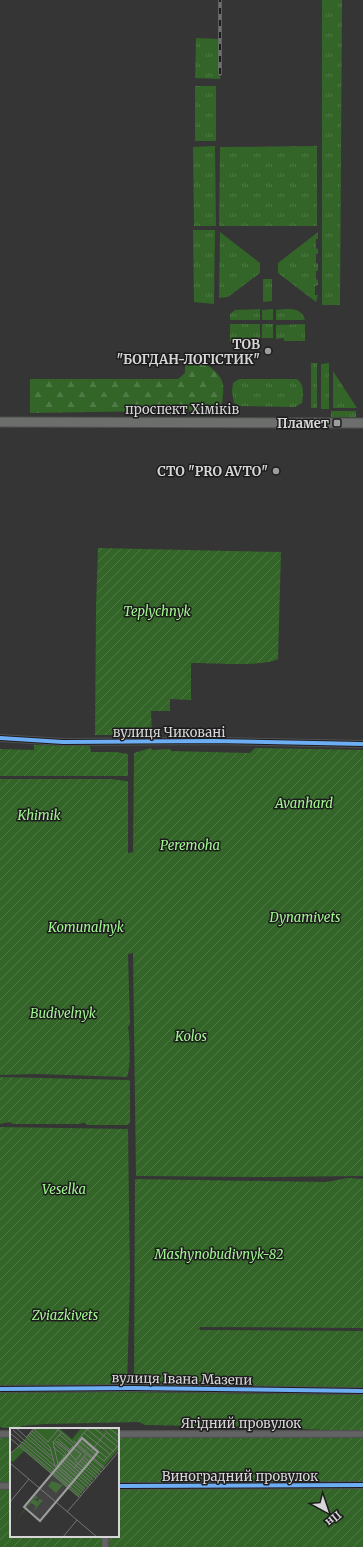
<svg xmlns="http://www.w3.org/2000/svg" width="363" height="1547" viewBox="0 0 363 1547" font-family="Merriweather,serif">
<style>
.grass{fill:url(#grass-tufts)}
.forest{fill:url(#forest-firs)}
.garden{fill:url(#garden-furrows)}
.lines{fill:none;stroke-linecap:round;stroke-linejoin:round}
.street-casing{stroke:#515151;stroke-width:8}
.primary-casing{stroke:#515151;stroke-width:11}
.street{stroke:#636363;stroke-width:5.5}
.primary{stroke:#6b6e6b;stroke-width:9}
.rail-casing{stroke:#707070;stroke-width:3.5}
.rail{stroke:#1d1c1d;stroke-width:2;stroke-dasharray:6;stroke-linecap:butt}
.cycleway-casing{stroke:#1d1c1d;stroke-width:6}
.cycleway{stroke:#6dadf4;stroke-width:4}
.poi-dot{fill:#9e9d9e;stroke:#1d1c1d;stroke-width:1.5}
.labels{text-anchor:middle;dominant-baseline:central;stroke-width:3;stroke-linejoin:round;paint-order:stroke}
.poi-label{font-size:13px;font-weight:bold;fill:#d7d5d7;stroke:#1d1c1d;text-anchor:end}
.street-label{font-size:13px;fill:#d7d5d7;stroke:#1d1c1d}
.park-label{font-size:13px;font-style:italic;fill:#a1f690;stroke:#1d1c1d}
.inset-road{fill:none;stroke:#767576;stroke-width:1}
.view{fill:#9e9d9e;fill-opacity:0.15;stroke:#9e9d9e;stroke-width:2}
.inset-edge{fill:none;stroke:#d7d5d7;stroke-width:2}
</style>
<defs>
<pattern id="grass-tufts" width="24" height="20" patternUnits="userSpaceOnUse"><rect width="24" height="20" fill="#326527"/><path d="M3 7l-1-3M5 7V3M7 7l1-3M15 17l-1-3M17 17v-4M19 17l1-3" fill="none" stroke="#4f7a46"/></pattern>
<pattern id="forest-firs" width="22" height="20" patternUnits="userSpaceOnUse"><rect width="22" height="20" fill="#326527"/><path d="M5 1l3.5 6h-7zM16 11l3.5 6h-7z" fill="#4f7a46"/></pattern>
<pattern id="garden-furrows" width="10" height="10" patternUnits="userSpaceOnUse"><rect width="10" height="10" fill="#326527"/><path d="M-1 1l2-2M0 10L10 0M9 11l2-2" fill="none" stroke="#4f7a46"/></pattern>
</defs>
<rect width="100%" height="100%" fill="#353535"/>
<path class="grass" d="M322,0h20l-2,305h-18z
M196,38l25,1 -1,40 -25,-1z
M195,86h21v55h-21z
M215,146l1,80h-22l-1,-79z
M317,146v80h-98l1,-79z
M193,230h22l-1,74 -20,-2z
M220,232l40,31v10l-32,24 -9,1z
M318,232v7h-2v9l2,1v5h-2v9l2,1v7h-2v8l2,1v5l-3,1v9h3l-2,7 -38,-29v-10z
M263,279h9v22l-9,1z
M260,309v11h-30v-6l5,-4z
M273,309v11h-11v-10z
M276,310c11,-1 25,-4 29,10h-29z
M230,324h30v15h-9v2h-21z
M262,324h11v14h-11z
M305,324v17h-21v-3l-8,1v-14z
M311,363h6v45h-6z
M329,363v46h-8v-45z
M333,371l24,37h-24z
M239,379h58c8,6 6,15 5,24l-7,4 -56,-1 -5,-3 -2,-12 1,-8z
M331,411h25v6h-25z"/>
<path class="forest" d="M195,359c10,4 26,13 28,26 1,7 -1,17 -2,25l-191,3v-34h148l7,-6v-13z"/>
<path class="garden" d="M98,548l183,4 -3,107c-15,8 -68,4 -87,4v37l-21,-1v12h-19l1,24h-57l1,-128z
M34,745l56,1 1,6h25l12,2v22h-128v-27l34,1z
M151,748l1,2 18,-1 1,2 79,2 5,-5 108,2v426l-94,1 -133,-1 -3,-223 -5,1 2,70 -2,3c2,10 3,41 -1,50l-91,-3 -36,1v-296h110l17,2 1,1v71l5,-1 1,-99z
M0,1077l128,3 2,1v42l-3,2h-40l-2,-2h-4l-1,1h-67l-4,-2 -9,2z
M0,1127l128,2 2,151 -3,106 -127,1z
M348,1178l15,1v149l-163,-1 -1,3 164,1v57l-227,-3 -2,-3 1,-203 191,3z
M113,1392l250,3v35h-12l-1,1 -94,-4 -111,-2 -6,-3 -95,2 -23,2v2h-16l-5,-1v-34z
M0,1436h11v100h107v-100l245,1v110h-363z"/>
<g class="lines">
<defs>
<path id="street" d="M0,738l63,4 150,-1 150,3
M0,1389l132,-1 231,3
M0,1434h11
M118,1434h245
M0,1486h11
M118,1486l245,-1
M105,1547v-11"/>
<path id="primary" d="M0,422l363,1"/>
</defs>
<use href="#street" class="street-casing"/>
<use href="#primary" class="primary-casing"/>
<use href="#street" class="street"/>
<use href="#primary" class="primary"/>
<defs>
<path id="rail" d="M220,74v-74"/>
</defs>
<use href="#rail" class="rail-casing"/>
<use href="#rail" class="rail"/>
<defs>
<path id="cycleway" d="M0,738l63,4 150,-1 150,3
M0,1389l132,-1 231,3
M118,1486l245,-1"/>
</defs>
<use href="#cycleway" class="cycleway-casing"/>
<use href="#cycleway" class="cycleway"/>
</g>
<g class="poi-dot">
<circle cx="268" cy="351" r="4"/>
<rect x="333" y="419" width="8" height="8" rx="2"/>
<circle cx="276" cy="471" r="4"/>
</g>
<g class="labels">
<g class="poi-label">
<text x="260" y="344">ТОВ<tspan x="260" dy="15">"БОГДАН-ЛОГІСТИК"</tspan></text>
<text x="329" y="423">Пламет</text>
<text x="268" y="471">СТО "PRO AVTO"</text>
</g>
<g class="street-label">
<text x="182" y="409">проспект Хіміків</text>
<text x="169" y="732">вулиця Чиковані</text>
<text transform="translate(182 1379) rotate(1)">вулиця Івана Мазепи</text>
<text x="241" y="1423">Ягідний провулок</text>
<text x="240" y="1476">Виноградний провулок</text>
</g>
<g class="park-label">
<text x="157" y="611">Teplychnyk</text>
<text x="304" y="803">Avanhard</text>
<text x="39" y="815">Khimik</text>
<text x="190" y="845">Peremoha</text>
<text x="305" y="917">Dynamivets</text>
<text x="86" y="927">Komunalnyk</text>
<text x="63" y="1013">Budivelnyk</text>
<text x="191" y="1036">Kolos</text>
<text x="64" y="1189">Veselka</text>
<text x="219" y="1254">Mashynobudivnyk-82</text>
<text x="65" y="1315">Zviazkivets</text>
</g>
</g>
<g transform="translate(10 1428)">
<rect width="109" height="109" fill="#353535"/>
<path d="M26,67l2,3 -4,1 4,3 1,-3 4,1 -10,12 3,-6 -5,-3 -15,17z" fill="#326527"/>
<path d="M25,0h24l13,11 9,-11h19l5,4v-4h14v21l-41,48 -54,-46 -11,11 -3,-2v-5zM42,53l11,4 -7,8 -8,-7z" fill="#326527"/>
<path class="inset-road" d="M6,0l10,9M46,0l48,41M84,0l25,20M92,0l17,15M99,0l10,8M24,1l14,13 10,-12M77,1l26,22M3,2l11,10M22,3l18,16 5,19M0,5l12,10M20,5l20,18M74,5l26,21M18,7l23,21M50,7l13,11 -5,6 8,8 5,-6 -9,-7M71,8l26,22M16,9l28,24M0,10l69,59M16,10l8,-10M48,11l12,11M14,12l60,51M68,12l26,21M68,12l10,-12M45,13l13,11M47,13l12,10M64,13l31,27M12,14l60,51M43,14l5,22M10,16l61,52M43,19l11,9M81,23l15,-18M0,26l9,-8M55,28l28,24M74,29l17,15M53,30l29,25M72,31l17,15M51,32l29,25M65,33l21,17M70,33l17,15M94,33l13,-14M49,34l29,25M0,35l87,74M47,37l28,24M45,39l11,-13 -13,-12 8,-9M64,40l12,-14M0,74l19,-23M57,84l52,-61M53,109l14,-17"/>
<path class="view" d="M72,10l16,14 -58,69 -16,-14z"/>
<rect width="109" height="109" class="inset-edge"/>
</g>
<g transform="translate(327 1511) rotate(140)" stroke="#1d1c1d" stroke-width="3" paint-order="stroke">
<path d="M0-3L7 15L0 10L-7 15Z" fill="#d7d5d7"/>
<text y="-6" font-size="11" font-weight="bold" text-anchor="middle" fill="#d7d5d7">Пн</text>
</g>
</svg>
